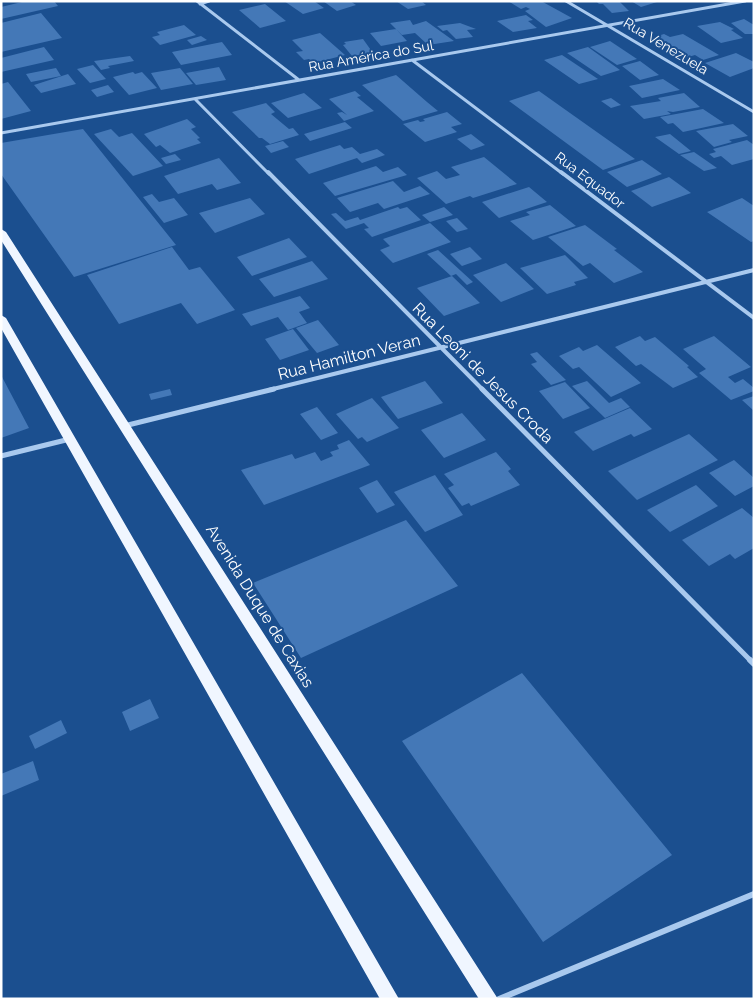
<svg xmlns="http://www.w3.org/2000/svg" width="755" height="1000" viewBox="0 0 755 1000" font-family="Raleway,sans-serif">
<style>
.building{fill:#4478b7}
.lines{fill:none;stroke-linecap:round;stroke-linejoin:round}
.minor-far3{stroke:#a9c9ee;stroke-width:3}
.minor-far2{stroke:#a9c9ee;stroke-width:4}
.minor-far1{stroke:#a9c9ee;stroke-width:5}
.minor{stroke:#a9c9ee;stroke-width:6}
.primary{fill:#f0f6ff;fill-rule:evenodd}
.labels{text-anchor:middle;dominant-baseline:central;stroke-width:4;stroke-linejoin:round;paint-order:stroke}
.far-street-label{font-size:14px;fill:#fff;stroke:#1b4f8f}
.street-label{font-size:16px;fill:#fff;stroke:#1b4f8f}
</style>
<rect width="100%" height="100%" fill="#1b4f8f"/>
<path class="building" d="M26,1h28l4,5 -57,13v-12z
M284,1h30l10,7 -21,6z
M323,1h27l6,4 -19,6z
M396,1h25l5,4 -18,4z
M508,1h33l31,17 -26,9 -21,-16 5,-2 -4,-2 -5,2z
M596,1h23l10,10 -17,2 -9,-9h-4z
M631,1h26v1l-16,5z
M265,4l21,17 -26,7 -21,-18z
M41,13l21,25 -61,14v-29z
M526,15l7,5 -5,1 9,7 -24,4 -16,-11z
M744,19l10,6v9h-9l-14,-11z
M410,20l3,5 13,-4 28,20 -26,4 -13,-12 -13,2 -12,-12z
M720,22l14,7 -3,1 12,8 -22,5 -24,-17z
M460,23l16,6 -9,1 6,7 -17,2 -9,-9 -4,1 -6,-5z
M184,25l12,10 -36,10 -8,-8 8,-2 -3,-3z
M396,29l11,12 -26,5 -11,-13z
M320,33l25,22 -31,8 -5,-4 -5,1 -8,-8 7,-1 -11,-11z
M664,34l6,3 13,-3 36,21 -16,5 -8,-5 -10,3 -34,-20z
M201,36l6,4 -15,5 -5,-5z
M363,39l10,14 -21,3 -9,-11 3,-1 -2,-2z
M610,41l27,18 -20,6 -27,-18z
M222,42l10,13 -51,10 -9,-13z
M44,47l10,13 -53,12v-14z
M588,47l32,23 -19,6 -34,-23z
M736,53l18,9v6l-24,9 -25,-14z
M562,55l36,24 -19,5 -35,-24z
M130,56l4,5 -26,5 2,2 -9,2 -7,-9z
M640,61l19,14 -19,5 -18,-14z
M93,65l13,14 -16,4 -13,-14z
M219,67l7,13 -30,5 -10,-12z
M56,68l5,8 -30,6 -5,-8z
M180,68l13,16 -32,6 -10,-17z
M133,72l2,2 7,-2 15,16 -28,7 -16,-18z
M68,74l8,10 -35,9 -7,-8z
M396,75l31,27 11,9 -35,10 -41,-36z
M663,79l17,11 -38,8 -13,-12z
M8,82l23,29 -30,8v-35z
M108,85l6,7 -17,5 -6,-7z
M355,91l6,5 -4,1 17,14 -30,10 -7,-8 5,-1 5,3 -18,-16z
M539,91l31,22 65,46 -32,11 -94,-69z
M304,93l18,15 -34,10 -17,-15z
M684,93l16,14 -27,5 -6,-1 4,3 -27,5 -14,-13 31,-5 -3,-3z
M611,98l10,7 -10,3 -10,-7z
M266,103l9,9 -4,2 18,15 4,-1 6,7 -29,9 -8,-6h-3l-27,-26z
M703,109l21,14 -41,9 -10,-9 -5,1 -8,-7z
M447,112l15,12 -11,3 6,5 -32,10 -22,-18 15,-4 2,2 5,-1 -2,-2z
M187,119l9,8 -5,2 9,9 -3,1 4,4 -31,10 -10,-8 -4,2 -12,-13z
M345,122l7,6 -42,13 -6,-7z
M733,124l15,12 -19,4 3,2 -18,5 -18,-16z
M83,129l93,116 -102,32 -73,-103v-31z
M111,129l8,8 13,-4 31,33 -30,10 -39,-42z
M471,134l14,11 -14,5 -14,-11z
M670,134l21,17 -12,3 -24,-17z
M747,140l7,5v14l-22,6 -11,-9 -7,2 -5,-4 7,-2 -3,-3z
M283,141l6,6 -18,6 -6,-7z
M340,145l4,4 8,-2 8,7 17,-5 8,6 -23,8 -5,-5 -48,16 -14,-15z
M694,152l23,16 -13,3 -24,-16z
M175,154l6,6 -15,4 -5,-6z
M484,157l33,27 -44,14 -3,-2 -24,8 -29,-26 20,-7 9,8 14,-4 -9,-8z
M219,158l22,25 -24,7 -5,-6 -34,10 -14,-18z
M642,160l20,14 -35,13 -20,-15z
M376,166l7,6 15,-5 9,8 -72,21 -12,-13z
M669,177l22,16 -39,14 -21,-16z
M393,181l11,11 16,-6 10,8 -46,15 -6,-6 -28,9 -13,-14z
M529,187l18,15 -48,16 -17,-16z
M152,194l7,8 15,-4 14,17 -24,8 -21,-26z
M250,198l15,16 -50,19 -16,-20z
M742,198l12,8v35l-3,1 -44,-30z
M550,205l26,21 -43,14 -23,-19 20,-6 -4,-3z
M398,207l2,2 7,-2 14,13 -49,17 -8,-8 5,-1 -5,-5 -18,6 -15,-15 5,-1 9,8 13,-4 2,3z
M444,207l9,8 -23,7 -8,-7z
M457,218l11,11 -11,3 -11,-11z
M430,223l21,19 -58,21 -13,-13 10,-4 -7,-7z
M585,225l32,24 -3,1 29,22 -29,11 -24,-20 -7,3 -35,-29z
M289,238l18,19 -55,19 -15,-19z
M172,247l17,23 11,-3 35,43 -38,14 -16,-21 -62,21 -32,-49z
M470,247l12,12 -20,7 -12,-12z
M438,250l35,32 -6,3 -11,-11 -5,2 -24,-22z
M565,255l23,23 -14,4 2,3 -29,9 -27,-26z
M312,261l16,18 -54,18 -15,-18z
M506,263l28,26 -33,13 -28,-27z
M452,276l28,27 -36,13 -27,-28z
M300,296l10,12 -11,4 8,11 -19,7 -10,-13 -27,9 -9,-12z
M318,320l21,25 -22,8 -21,-25z
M293,329l16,21 -29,10 -15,-21z
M640,336l5,5 10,-4 34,29 -2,1 11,10 -25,11 -32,-24 -5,2 -21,-19z
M714,336l37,31 -23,10 7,6 8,-4 11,9v3l-23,9 -32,-27 7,-4 -23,-20z
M597,345l44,38 -30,14 -32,-30 -6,2 -14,-13 20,-9 4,4z
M537,352l29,28 -15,5 -20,-21 6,-2 -7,-8z
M1,375l28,53 -28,10z
M425,381l18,22 -45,16 -17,-22z
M587,381l22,22 12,-5 9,9 -25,11 -33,-32z
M565,382l25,26 -27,11 -24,-28z
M170,389l2,6 -21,5 -2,-6z
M754,396v15l-12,-11z
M372,398l27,30 -32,14 -5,-5 -4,2 -22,-25z
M317,407l21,26 -17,7 -21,-26z
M630,408l22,21 -18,8 -3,-3 -38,17 -19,-19z
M462,413l24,27 -42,18 -23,-28z
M689,434l29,26 -81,40 -29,-29z
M349,440l21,25 -106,40 -23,-35 51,-16 3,5 20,-7 6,9 12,-5 -3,-4 9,-3 -2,-4z
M496,452l15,17 -3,2 12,14 -49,21 -2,-3 -7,3 -14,-18 6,-3 -10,-11z
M734,460l20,18v8l-19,10 -26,-23z
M435,475l28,40 -38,17 -31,-40z
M377,480l18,25 -18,8 -18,-25z
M696,485l22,21 -48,26 -23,-22z
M742,508l12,10v30l-19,11 -5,-5 -21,12 -27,-26z
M406,520l52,66 -157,72 -48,-75z
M522,673l150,182 -129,87 -141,-201z
M150,699l9,19 -29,13 -8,-19z
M61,720l6,13 -32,16 -6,-13z
M33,761l6,19 -38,16v-22z"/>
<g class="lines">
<path class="minor-far3" d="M197,1l102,79
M566,1l188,111
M200,4l9,-3
M412,60l151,114
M195,99l74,75
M1,133l744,-132"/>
<path class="minor-far2" d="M268,172l215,218
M561,172l193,146
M269,390l485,-120"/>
<path class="minor-far1" d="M482,389l269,272
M124,426l150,-37
M1,456l69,-17"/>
<path class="minor" d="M750,660l4,4
M499,999l255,-105"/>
<path class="primary" d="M1,229l5,3 492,767h-19l-478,-759z
M1,315l5,3 393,681h-19l-379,-671z"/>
</g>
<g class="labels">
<g class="far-street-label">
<text transform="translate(666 46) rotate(31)">Rua Venezuela</text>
<text transform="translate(371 56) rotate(-10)">Rua América do Sul</text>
<text transform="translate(590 180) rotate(37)">Rua Equador</text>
</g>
<g class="street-label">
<text transform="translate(349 357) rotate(-14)">Rua Hamilton Veran</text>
<text transform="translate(483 373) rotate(45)">Rua Leoni de Jesus Croda</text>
<text transform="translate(260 606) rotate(58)">Avenida Duque de Caxias</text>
</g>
</g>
<rect width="755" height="1000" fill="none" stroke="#ffffff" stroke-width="5"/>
</svg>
